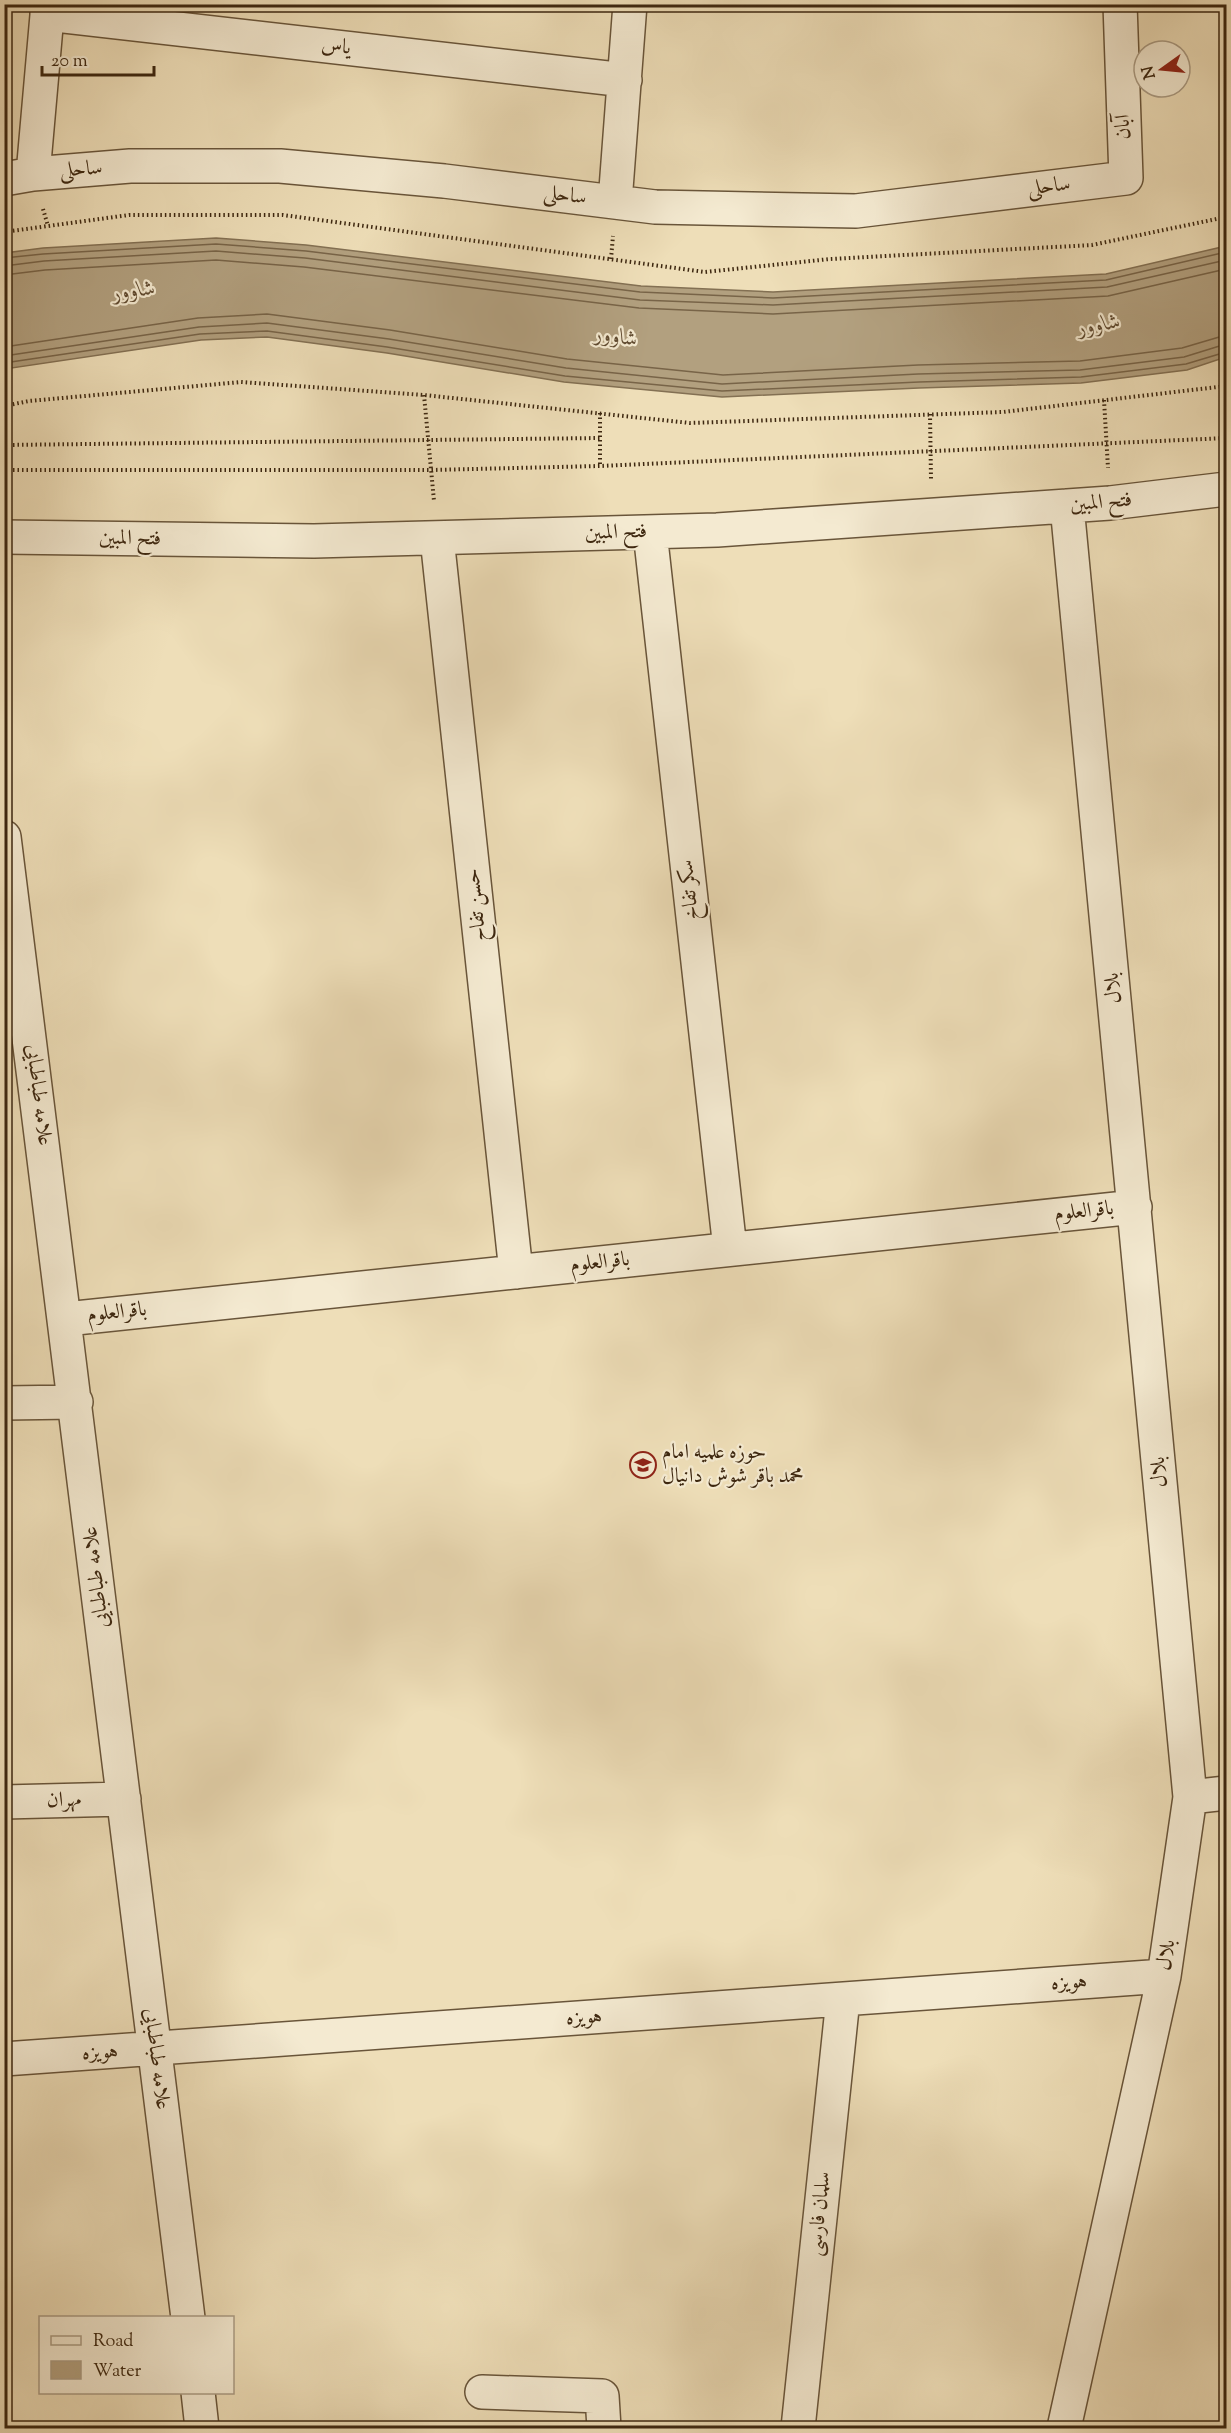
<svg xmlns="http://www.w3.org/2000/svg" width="1231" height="2433" viewBox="0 0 1231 2433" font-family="'Sorts Mill Goudy',Amiri,serif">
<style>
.water{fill:#b2a07f;stroke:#837053;stroke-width:1.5}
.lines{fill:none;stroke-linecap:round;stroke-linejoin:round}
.shore{stroke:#786448;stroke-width:1.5}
.minor-casing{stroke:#69553a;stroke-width:36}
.path{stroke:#3d2710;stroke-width:4;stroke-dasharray:1.5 3;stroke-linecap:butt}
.minor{stroke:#f4ead1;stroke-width:33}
.labels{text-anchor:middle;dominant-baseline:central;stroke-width:4.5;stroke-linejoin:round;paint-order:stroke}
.street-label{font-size:21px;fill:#3d2710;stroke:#f4ead1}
.poi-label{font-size:21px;fill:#3d2710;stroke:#f4ead1;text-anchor:start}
.water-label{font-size:22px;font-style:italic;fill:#604b31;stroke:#f4ead1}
</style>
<rect width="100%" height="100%" fill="#eedeb8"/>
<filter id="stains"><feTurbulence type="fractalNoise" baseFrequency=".00333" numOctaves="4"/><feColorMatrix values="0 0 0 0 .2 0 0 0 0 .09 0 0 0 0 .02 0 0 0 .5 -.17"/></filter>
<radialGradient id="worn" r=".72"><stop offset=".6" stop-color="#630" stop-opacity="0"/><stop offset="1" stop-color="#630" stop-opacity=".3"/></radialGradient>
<path class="water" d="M216,238l90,7 335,41 132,6 333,-18 120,-28v111l-39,13 -106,13 -162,5 -197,9 -158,-15 -177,-29 -120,-16 -66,3 -196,29v-116l38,-5z"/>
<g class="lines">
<path class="shore" d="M4,258l39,-4 173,-10 90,7 334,41 133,6 333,-18 120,-28
M4,266l40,-5 172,-10 89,7 335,42 133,5 334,-18 119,-27
M4,275l41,-5 171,-10 88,7 335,41 134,6 335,-18 118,-27
M4,347l194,-29 69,-4 123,16 177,29 156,16 195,-10 162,-4 102,-13 44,-13
M4,356l195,-29 68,-4 122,16 177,29 156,16 196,-10 162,-4 104,-13 42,-13
M4,363l196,-29 67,-3 120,16 178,29 157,15 197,-9 162,-5 105,-13 40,-12"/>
<defs>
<path id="minor" d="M47,14l578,66
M33,174l15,-170
M4,179l29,-5 97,-8h150l164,15 211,26 201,4 270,-33 -6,-174
M615,202l15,-198
M650,532l80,717
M4,537l310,4 403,-11 393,-27 116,-14
M437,538l79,734
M4,837l184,1481
M66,1319l1069,-112
M4,1403l72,-1
M1190,1797l36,-4
M4,1802l120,-3
M4,2059l1160,-83
M198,2392l4,36
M482,2392l120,4 2,32
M798,2428l45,-429
M1064,2428l100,-452 26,-179 -123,-1291"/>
</defs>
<use href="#minor" class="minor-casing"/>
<path class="path" d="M43,209l5,17
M4,232l125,-17h154l422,57 125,-13 262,-14 134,-28
M611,259l2,-23
M424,395l10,106
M1104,400l4,68
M4,406l25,-5 212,-19 183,13 266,28 313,-11 223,-26
M600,413v53
M930,414l1,65
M4,445l596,-7
M4,470h427l169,-4 626,-28"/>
<use href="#minor" class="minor"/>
</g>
<defs>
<symbol id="university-ring" viewBox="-11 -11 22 22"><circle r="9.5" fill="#f4ead1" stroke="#8f2418" stroke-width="1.5"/><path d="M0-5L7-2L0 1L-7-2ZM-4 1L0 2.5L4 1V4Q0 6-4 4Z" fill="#8f2418"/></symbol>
</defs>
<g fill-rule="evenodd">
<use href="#university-ring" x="628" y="1450" width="30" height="30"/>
</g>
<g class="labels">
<g class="street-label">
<text transform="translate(336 47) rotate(7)">یاس</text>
<text transform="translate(1124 127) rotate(-92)">آبان</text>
<text transform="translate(81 170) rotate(-4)">ساحلی</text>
<text transform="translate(1049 187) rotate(-7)">ساحلی</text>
<text transform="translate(565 196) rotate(7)">ساحلی</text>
<text transform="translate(1101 503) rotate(-5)">فتح المبین</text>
<text transform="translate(616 533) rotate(-2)">فتح المبین</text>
<text transform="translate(130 539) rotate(1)">فتح المبین</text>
<text transform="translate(690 890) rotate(-96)">سکر تفاخ</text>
<text transform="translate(477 905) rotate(-96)">حسن تفاح</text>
<text transform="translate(1114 988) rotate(-96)">بلال</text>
<text transform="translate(38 1095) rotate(83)">علامه طباطبایی</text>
<text transform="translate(1084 1212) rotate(-6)">باقرالعلوم</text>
<text transform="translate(600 1263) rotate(-6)">باقرالعلوم</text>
<text transform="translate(117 1313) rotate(-6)">باقرالعلوم</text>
<text transform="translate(1160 1472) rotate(-95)">بلال</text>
<text transform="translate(97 1577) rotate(-97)">علامه طباطبایی</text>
<text transform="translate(64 1801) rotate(-1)">مهران</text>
<text transform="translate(1167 1955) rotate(-81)">بلال</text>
<text transform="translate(1069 1983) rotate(-4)">هویزه</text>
<text transform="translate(584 2018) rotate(-4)">هویزه</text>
<text transform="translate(100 2053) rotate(-4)">هویزه</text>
<text transform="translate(156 2059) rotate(83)">علامه طباطبایی</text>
<text transform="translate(820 2214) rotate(-84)">سلمان فارسی</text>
</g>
<g class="poi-label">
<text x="662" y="1453">حوزه علمیه امام<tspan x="662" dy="24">محمد باقر شوش دانیال</tspan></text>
</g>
<g class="water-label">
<text transform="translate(134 292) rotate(-8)">شاوور</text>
<text transform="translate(1099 326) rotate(-10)">شاوور</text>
<text transform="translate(616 338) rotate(8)">شاوور</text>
</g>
</g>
<rect width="1231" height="2433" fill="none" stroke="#eedeb8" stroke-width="24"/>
<rect x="6" y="6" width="1219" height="2421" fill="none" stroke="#3d2710" stroke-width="3"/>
<rect x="12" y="12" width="1207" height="2409" fill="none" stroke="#3d2710" stroke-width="1.5"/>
<rect x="39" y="2316" width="195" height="78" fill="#f4ead1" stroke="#ab9c84" stroke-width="1.5"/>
<rect x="51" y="2336" width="30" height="9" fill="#f4ead1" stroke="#ab9c84" stroke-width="1.5"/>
<text x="93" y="2346" font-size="18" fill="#3d2710">Road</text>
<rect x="51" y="2361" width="30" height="18" fill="#b2a07f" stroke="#ab9c84" stroke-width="1.5"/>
<text x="93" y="2376" font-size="18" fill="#3d2710">Water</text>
<g transform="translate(1162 69) rotate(255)"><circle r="28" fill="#f4ead1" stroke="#ab9c84" stroke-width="1.5"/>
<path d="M0-4.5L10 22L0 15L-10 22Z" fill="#8f2418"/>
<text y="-9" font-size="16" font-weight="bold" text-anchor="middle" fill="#3d2710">N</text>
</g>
<path d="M42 66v9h112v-9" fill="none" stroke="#3d2710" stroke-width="3"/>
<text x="51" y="66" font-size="18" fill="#3d2710" stroke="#f4ead1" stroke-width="4.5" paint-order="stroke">20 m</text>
<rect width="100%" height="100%" filter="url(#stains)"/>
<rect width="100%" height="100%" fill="url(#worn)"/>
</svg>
